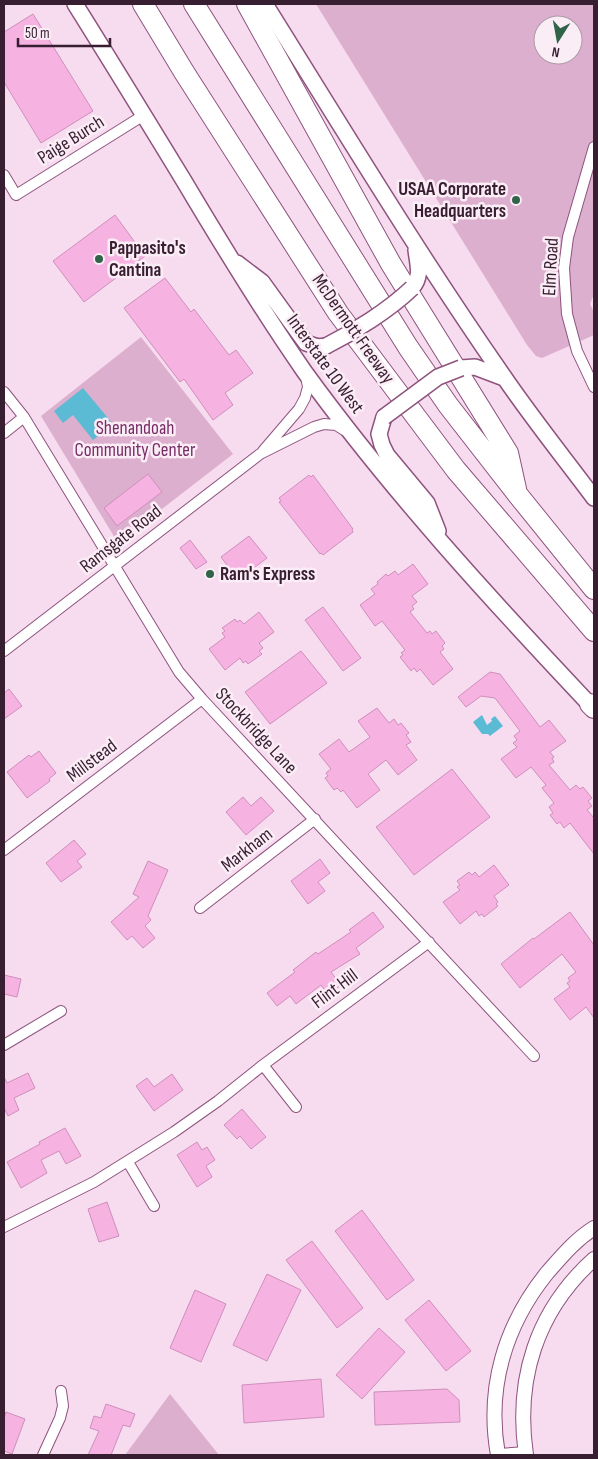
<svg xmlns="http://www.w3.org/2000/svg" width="598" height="1459" viewBox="0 0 598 1459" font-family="'Sofia Sans Condensed',sans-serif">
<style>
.green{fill:#dcafce;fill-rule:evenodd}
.water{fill:#5bbad4}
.building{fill:#f6b3e2;stroke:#cf8ebc}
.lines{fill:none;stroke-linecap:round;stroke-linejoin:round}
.minor-casing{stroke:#8e537e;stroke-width:12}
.tertiary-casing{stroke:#8e537e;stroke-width:16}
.secondary-casing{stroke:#8e537e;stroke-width:18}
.motorway-casing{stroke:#8e537e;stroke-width:22}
.minor{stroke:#fff;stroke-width:10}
.tertiary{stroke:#fff;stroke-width:14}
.secondary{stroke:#fff;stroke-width:15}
.motorway{stroke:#fff;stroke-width:20}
.secondary-bridge-casing{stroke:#8e537e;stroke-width:18;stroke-linecap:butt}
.secondary-bridge{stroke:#fff;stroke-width:15}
.poi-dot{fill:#306347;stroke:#fbedf6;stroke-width:2}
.labels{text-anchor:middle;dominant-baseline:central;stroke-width:5;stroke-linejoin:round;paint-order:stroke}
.street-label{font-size:19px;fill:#371e30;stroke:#fbedf6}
.poi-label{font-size:19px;font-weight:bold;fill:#371e30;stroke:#fbedf6;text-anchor:start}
.park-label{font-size:19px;fill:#772c66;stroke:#fbedf6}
</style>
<rect width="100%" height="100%" fill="#f7dbee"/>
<path class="green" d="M316,4h278v290l-4,10 4,8v23l-52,23 -6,-2 -9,-11zM543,25h30v30h-30z
M141,337l92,117 -115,89 -77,-127z
M170,1394l49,61h-94z"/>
<path class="water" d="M83,388l30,36 -20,16 -20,-25 -10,8 -9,-12z
M482,715l5,10 5,-4 -1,-2 4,-3 8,10 -13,10 -2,-2h-6l-9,-12z"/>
<path class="building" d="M33,14l60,97 -52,32 -37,-61v-50z
M115,215l30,41 -61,46 -31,-41z
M165,278l26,34 3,-3 35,46 7,-5 17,23 -28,20 8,12 -20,15 -29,-41 -4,3 -56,-74z
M148,474l14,18 -45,34 -13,-18z
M309,475l2,2 2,-2 40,54 -1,1 1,2 -30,23 -2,-2 -1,1 -41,-52 2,-1 -2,-3z
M249,536l18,22 -29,22 -17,-23z
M190,540l17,22 -11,7 -16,-21z
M413,564l15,20 -16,12 5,6 -5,4 2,3 -4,3 17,21 3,-2 2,3 4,-3 9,12 -3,3 2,3 -4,3 13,17 -20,16 -13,-16 -3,3 -3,-4 -3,3 -11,-14 3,-2 -2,-2 4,-3 -23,-29 -7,5 -15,-21 15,-11 -4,-5 7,-5 -1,-2 9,-8 2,2 7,-5 3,4z
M323,607l38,51 -18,13 -38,-51z
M259,612l15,20 -15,11 4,5 -4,3 3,3 -14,10 -2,-3 -3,2 -3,-5 -15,12 -16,-21 16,-12 -3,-4 3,-2 -3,-3 13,-9 2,3 3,-2 4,4z
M301,651l26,32 -57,41 -25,-32z
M490,672l10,2 40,53 9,-7 17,21 -16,11 4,5 -2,1 2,4 -5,3 21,25 6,-5 4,4 3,-2 9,11 -4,3 4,5 -5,4 7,8v36l-24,-31 -6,5 -4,-6 -3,2 -7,-9 3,-2 -4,-6 5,-4 -12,-15 4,-3 -15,-18 -15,11 -15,-19 16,-12 -4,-4 4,-3 -3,-4 6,-5 -25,-33 -14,-2 -15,11 -8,-10z
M9,689l13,17 -18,13v-26z
M377,708l12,15 5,-4 4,6 3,-2 8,10 -3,2 5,7 -5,3 11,15 -19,15 -12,-15 -18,14 12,16 -23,18 -14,-18 -2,2 -4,-4 -3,2 -9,-12 3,-2 -2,-3 5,-4 -12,-15 20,-15 10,13 21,-15 -12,-16z
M39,751l17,22 -7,6 1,2 -23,17 -20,-26 22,-17 2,2z
M452,769l38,48 -76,58 -38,-48z
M243,797l8,9 10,-9 13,14 -28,24 -20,-23z
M74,840l12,14 -9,7 5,6 -21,15 -15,-19z
M320,859l10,14 -12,9 7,9 -17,13 -17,-23z
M148,861l20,9 -20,46 3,4 -6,6 10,12 -12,10 -11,-12 -5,4 -16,-18 28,-25 -6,-3z
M494,865l15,20 -15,11 4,6 -2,2 2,2 -14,11 -2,-3 -3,2 -3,-5 -16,13 -17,-22 17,-12 -3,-3 3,-2 -3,-4 12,-9 3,3 3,-3 4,5z
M373,912l11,15 -28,21 4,6 -29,18 10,13 -13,10 -7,-10 -25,19 -6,-8 -13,10 -10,-13 28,-21 -2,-2 23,-18 2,2 33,-22 -2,-2z
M570,912l24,33v73l-8,-11 -16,13 -16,-21 16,-12 -3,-4 3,-2 -2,-3 8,-6 -14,-18 -42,34 -19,-24 32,-26 1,1z
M4,975l17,4 -4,18 -13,-3z
M28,1073l7,15 -21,10 5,12 -11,6 -4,-8v-31l3,6z
M172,1074l11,16 -29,21 -18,-25 11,-8 7,9z
M242,1109l24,28 -15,12 -11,-13 -3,3 -13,-14z
M65,1128l16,28 -15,8 -7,-13 -18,9 6,13 -26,15 -14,-26 33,-18 -1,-2z
M197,1142l5,8 5,-3 8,13 -9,6 6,11 -15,10 -20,-32z
M107,1202l12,34 -20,6 -11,-33z
M362,1210l52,70 -27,20 -52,-69z
M312,1241l51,67 -26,20 -51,-68z
M267,1274l34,16 -34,71 -34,-16z
M195,1290l31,14 -25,58 -31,-14z
M429,1300l42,51 -25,20 -41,-51z
M379,1328l26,24 -43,47 -26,-24z
M321,1379l3,38 -80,6 -2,-38z
M447,1389l12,11 1,22 -85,3 -1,-33z
M106,1404l29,10 -5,13 -7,-2 -12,30h-23l11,-24 -9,-3 4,-12 7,2z
M6,1412l19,7 -13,35 -8,-3v-33z"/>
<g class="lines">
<defs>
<path id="minor" d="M594,147l-26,90 -4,31 3,46 10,37 17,36
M4,175l12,20 128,-80
M4,392l20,25 155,255 23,27 332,357
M4,433l20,-16
M263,451l36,-42 6,-11 3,-11 -2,-11
M4,651l256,-197 54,-27 10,-3 12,1 8,5
M4,850l198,-151
M200,908l115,-89
M4,1045l57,-34
M263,1065l33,42
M128,1162l26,44
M4,1227l90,-45 80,-50 44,-31 45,-36 166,-123
M498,1454l28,-2
M43,1455l17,-37 3,-12 -2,-15"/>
<path id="tertiary" d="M498,1455c-12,-67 7,-130 49,-182 15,-17 28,-33 47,-45
M526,1455c-11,-75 10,-144 68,-196"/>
<path id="secondary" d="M75,4c37,59 73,118 109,177 38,64 77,128 120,190 87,120 188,230 290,338
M265,4c78,125 154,251 239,373 28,41 60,81 90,121
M237,263l25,19 44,61 12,4 8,-1
M412,288c10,-12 6,-22 4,-38
M461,368l14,-1 29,11
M384,417l-5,17 3,11 5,10 40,48 11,28"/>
<path id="motorway" d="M143,4l41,68 154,241 118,157 138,161
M194,4l214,343 40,58 70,90 76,94
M247,4l144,260 117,189 8,36
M590,704l4,4"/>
</defs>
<use href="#minor" class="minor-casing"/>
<use href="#tertiary" class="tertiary-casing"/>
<use href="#secondary" class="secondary-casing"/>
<use href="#motorway" class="motorway-casing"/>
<use href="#minor" class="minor"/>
<use href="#tertiary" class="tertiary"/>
<use href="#secondary" class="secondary"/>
<use href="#motorway" class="motorway"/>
<defs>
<path id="secondary-bridge" d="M326,346c28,-14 63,-36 86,-58
M384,417l54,-40 23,-9"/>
</defs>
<use href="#secondary-bridge" class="secondary-bridge-casing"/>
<use href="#secondary-bridge" class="secondary-bridge"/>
</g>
<g class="poi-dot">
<circle cx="516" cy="200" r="5"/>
<circle cx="99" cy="259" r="5"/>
<circle cx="210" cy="574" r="5"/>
</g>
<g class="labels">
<g class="street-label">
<text transform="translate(71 140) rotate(-32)">Paige Burch</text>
<text transform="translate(551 267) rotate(-87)">Elm Road</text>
<text transform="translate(353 329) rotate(55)">McDermott Freeway</text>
<text transform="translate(325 364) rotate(54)">Interstate 10 West</text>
<text transform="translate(121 539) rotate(-38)">Ramsgate Road</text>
<text transform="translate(256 731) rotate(47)">Stockbridge Lane</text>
<text transform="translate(92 761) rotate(-37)">Millstead</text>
<text transform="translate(247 850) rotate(-38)">Markham</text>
<text transform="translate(335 989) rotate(-37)">Flint Hill</text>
</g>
<g class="poi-label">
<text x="506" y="189" text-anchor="end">USAA Corporate<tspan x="506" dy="22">Headquarters</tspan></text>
<text x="109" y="248">Pappasito's<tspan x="109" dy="22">Cantina</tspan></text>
<text x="220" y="574">Ram's Express</text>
</g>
<g class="park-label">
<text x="135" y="428">Shenandoah<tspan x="135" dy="22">Community Center</tspan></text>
</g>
</g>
<rect width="598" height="1459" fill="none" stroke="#371e30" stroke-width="10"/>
<g transform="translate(558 40) rotate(191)"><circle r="24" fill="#fbedf6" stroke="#ad9aa7"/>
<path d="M0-4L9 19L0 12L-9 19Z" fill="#306347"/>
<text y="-8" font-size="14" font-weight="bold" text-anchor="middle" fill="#371e30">N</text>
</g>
<path d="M18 38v8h92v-8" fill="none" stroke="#371e30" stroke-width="2.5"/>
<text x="25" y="38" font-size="15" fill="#371e30" stroke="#fbedf6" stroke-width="4" paint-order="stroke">50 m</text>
</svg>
